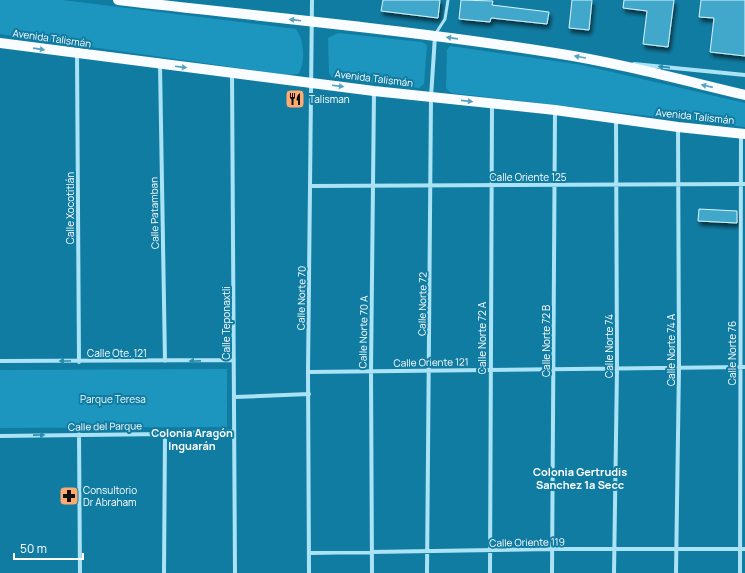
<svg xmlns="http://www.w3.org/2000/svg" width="745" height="573" viewBox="0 0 745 573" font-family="Manrope,sans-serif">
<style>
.green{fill:#1c96be}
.building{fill:#43a8cb;stroke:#d4f4fe;filter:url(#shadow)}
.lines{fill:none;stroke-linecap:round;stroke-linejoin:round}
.lane{stroke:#abe3f6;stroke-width:3}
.street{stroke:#abe3f6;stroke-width:4}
.primary{stroke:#f9fdff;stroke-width:10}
.oneway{fill:#57a3be}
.oneway2{fill:#288baf}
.labels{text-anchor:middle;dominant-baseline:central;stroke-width:4;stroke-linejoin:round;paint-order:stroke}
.street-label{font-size:10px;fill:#fff;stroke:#117ca2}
.poi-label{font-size:10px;fill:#fff;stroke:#117ca2;text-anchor:start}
.park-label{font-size:10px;fill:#f0fbff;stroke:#117ca2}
.neighbourhood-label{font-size:11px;font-weight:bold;fill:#fff;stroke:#117ca2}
</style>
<defs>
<filter id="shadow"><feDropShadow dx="2" dy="4" stdDeviation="2" flood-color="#0009"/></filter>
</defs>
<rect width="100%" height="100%" fill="#117ca2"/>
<path class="green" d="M0,0h62l234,29c8,10 10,35 2,45l-10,1 -288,-41z
M338,33l84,9 5,3 -3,39 -5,4 -87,-10 -3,-5 -1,-35z
M450,46l132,19 163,38v24l-294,-34 -5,-5 1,-38z
M227,369v58l-227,1v-58z"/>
<path class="building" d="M383,0h57l-2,18 -57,-7z
M461,0l32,1 -1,4 57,7 -2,12 -56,-6 -1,4 -31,-3z
M572,0h20l-3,30 -20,-2z
M624,0h50l-6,47 -25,-3 4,-33 -24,-3z
M701,0h44v56l-35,-4 4,-34 -15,-1z
M699,209l38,2v12l-39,-2z"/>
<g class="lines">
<path class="lane" d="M436,33l9,-14 3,-19"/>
<path class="street" d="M77,54l2,308
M634,64l111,11
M160,65l5,296
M232,73l3,500
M311,186l434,-2
M0,361l234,-1
M308,372l437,-5
M235,397l74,-3
M79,434l1,139
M0,436l165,-2 69,-3
M309,553l243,-4h193
M164,573l1,-139
M309,573l-1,-201 4,-372
M372,573l-1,-202 3,-280
M427,573l4,-476 4,-61
M490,573l2,-469
M552,573l3,-463
M614,573l3,-204 -1,-250
M676,573l3,-206 -1,-240
M740,573l1,-440"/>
<path class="primary" d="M118,0c146,17 292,30 437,53 64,10 127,27 190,42
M0,43l374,48 181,19 123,17 67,7"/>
</g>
<defs><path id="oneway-solid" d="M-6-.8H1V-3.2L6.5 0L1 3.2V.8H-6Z"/></defs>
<g class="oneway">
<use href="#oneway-solid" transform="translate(295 20) rotate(-173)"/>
<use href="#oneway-solid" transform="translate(452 38) rotate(-172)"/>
<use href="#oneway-solid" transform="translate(39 49) rotate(8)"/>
<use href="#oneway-solid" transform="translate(580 57) rotate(-170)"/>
<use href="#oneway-solid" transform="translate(181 67) rotate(7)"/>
<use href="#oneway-solid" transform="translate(338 86) rotate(7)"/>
<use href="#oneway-solid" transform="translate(707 86) rotate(-167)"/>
<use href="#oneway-solid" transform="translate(467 101) rotate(6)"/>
</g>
<g class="oneway2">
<use href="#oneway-solid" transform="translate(664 67) rotate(-174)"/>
<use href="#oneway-solid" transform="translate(65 361) rotate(-180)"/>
<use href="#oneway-solid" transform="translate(195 361) rotate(179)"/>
<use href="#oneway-solid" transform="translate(39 435) rotate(-1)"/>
</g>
<defs>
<symbol id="restaurant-square" viewBox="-11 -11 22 22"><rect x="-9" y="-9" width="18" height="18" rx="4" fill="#ffaa6f" stroke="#117ca2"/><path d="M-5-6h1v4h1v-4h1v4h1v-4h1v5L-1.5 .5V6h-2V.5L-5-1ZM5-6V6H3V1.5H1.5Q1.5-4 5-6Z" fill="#111"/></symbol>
<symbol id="pharmacy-square" viewBox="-11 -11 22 22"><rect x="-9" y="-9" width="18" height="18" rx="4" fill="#ffaa6f" stroke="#117ca2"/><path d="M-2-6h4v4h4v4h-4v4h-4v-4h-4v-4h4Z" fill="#111"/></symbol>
</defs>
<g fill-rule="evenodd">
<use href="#restaurant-square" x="284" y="88" width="22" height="22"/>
<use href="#pharmacy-square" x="58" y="485" width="22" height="22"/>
</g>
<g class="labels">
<g class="street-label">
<text transform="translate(52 38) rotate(8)">Avenida Talismán</text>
<text transform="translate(374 78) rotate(7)">Avenida Talismán</text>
<text transform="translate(695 116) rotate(6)">Avenida Talismán</text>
<text x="528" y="177">Calle Oriente 125</text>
<text transform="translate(70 208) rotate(-90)">Calle Xocotitlán</text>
<text transform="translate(154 213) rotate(-91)">Calle Patamban</text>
<text transform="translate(301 298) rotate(-89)">Calle Norte 70</text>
<text transform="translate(422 304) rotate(-89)">Calle Norte 72</text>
<text transform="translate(226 323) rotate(-90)">Calle Teponaxtli</text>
<text transform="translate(363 332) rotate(-89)">Calle Norte 70 A</text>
<text transform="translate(482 338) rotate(-90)">Calle Norte 72 A</text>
<text transform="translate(546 341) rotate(-90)">Calle Norte 72 B</text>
<text transform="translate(609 346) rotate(-90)">Calle Norte 74</text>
<text transform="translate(671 350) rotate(-90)">Calle Norte 74 A</text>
<text x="117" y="353">Calle Ote. 121</text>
<text transform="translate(732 353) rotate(-90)">Calle Norte 76</text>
<text transform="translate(431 362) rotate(-1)">Calle Oriente 121</text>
<text transform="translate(105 426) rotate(-1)">Calle del Parque</text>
<text transform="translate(527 542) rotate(-1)">Calle Oriente 119</text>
</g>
<g class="poi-label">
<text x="309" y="99">Talisman</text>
<text x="83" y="490">Consultorio<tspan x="83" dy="12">Dr Abraham</tspan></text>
</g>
<g class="park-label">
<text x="113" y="399">Parque Teresa</text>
</g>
<g class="neighbourhood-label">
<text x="192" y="432">Colonia Aragón<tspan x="192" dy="13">Inguarán</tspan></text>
<text x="580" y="471">Colonia Gertrudis<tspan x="580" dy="13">Sanchez 1a Secc</tspan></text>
</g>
</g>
<path d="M14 553v6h69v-6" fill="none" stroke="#ffffff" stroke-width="2"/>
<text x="20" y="553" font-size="12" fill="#ffffff" stroke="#117ca2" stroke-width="3" paint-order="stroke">50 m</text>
</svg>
